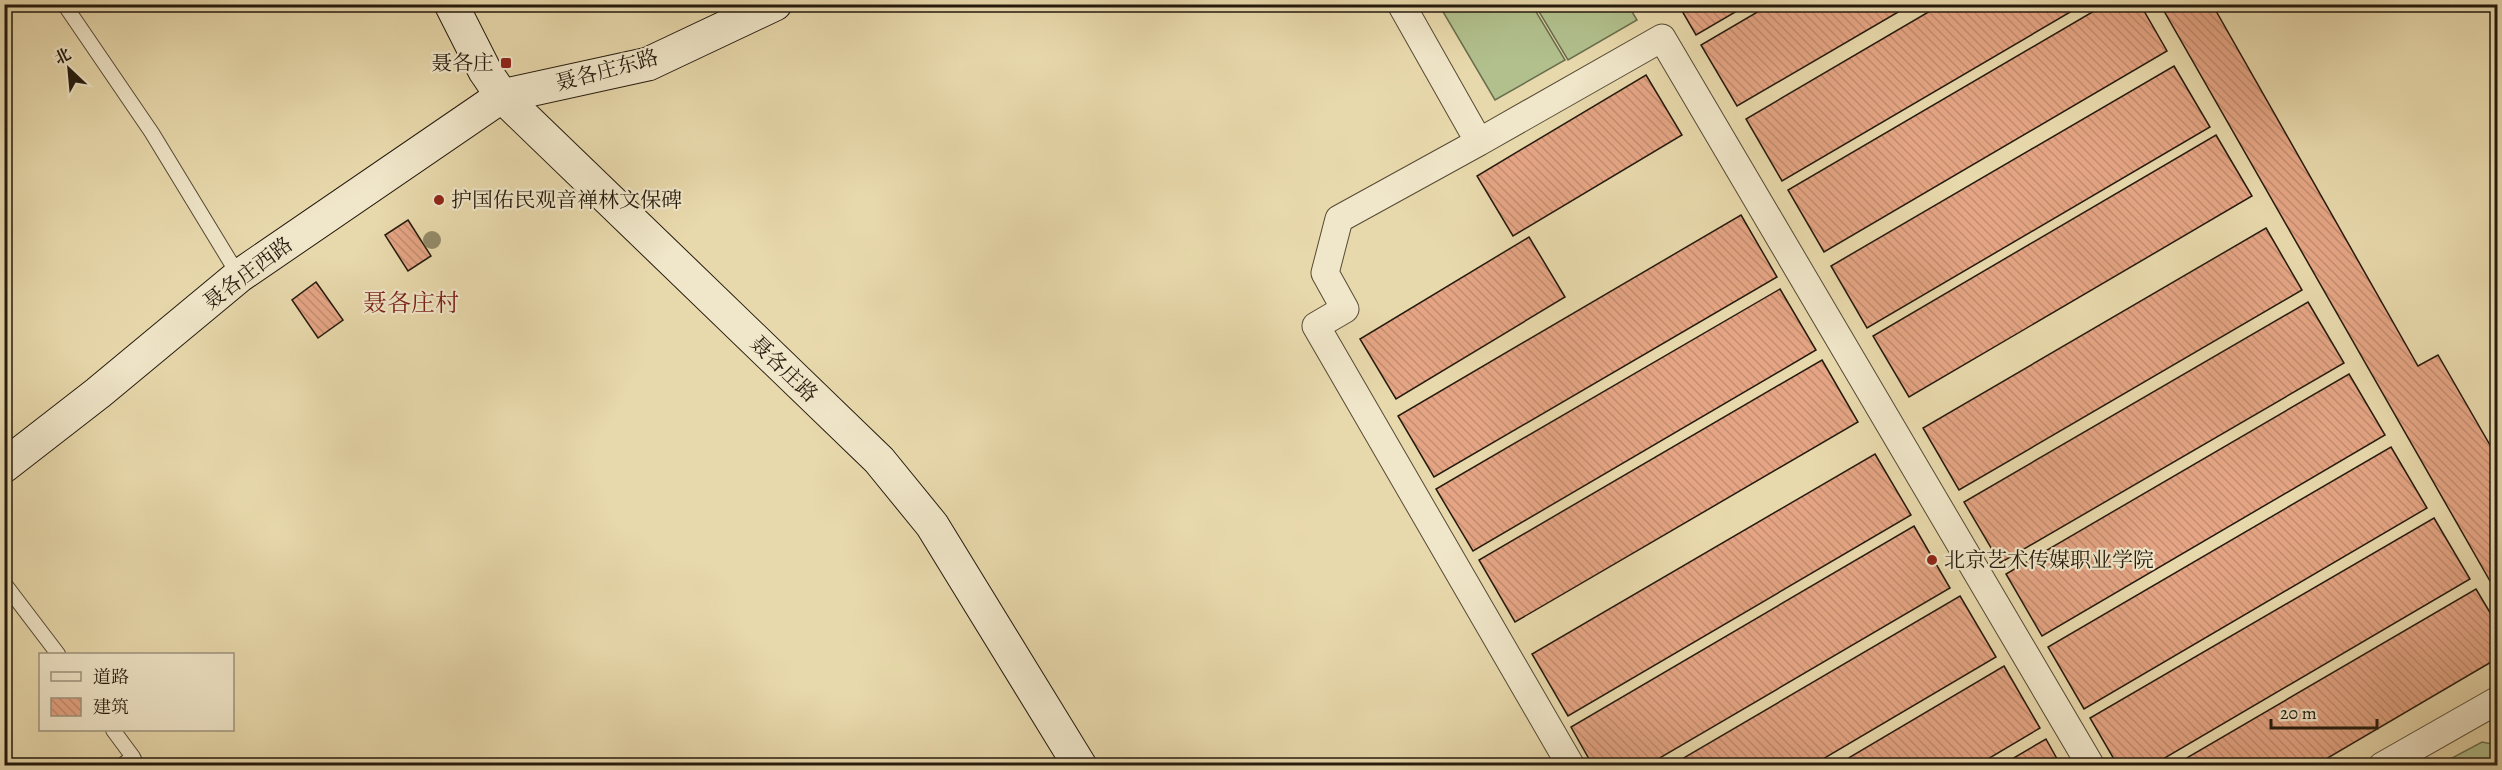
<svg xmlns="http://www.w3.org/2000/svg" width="2502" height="770" viewBox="0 0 2502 770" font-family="Alegreya,'Noto Serif SC',serif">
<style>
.pitch{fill:#b1c08d;stroke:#6a6d4d;stroke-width:1.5}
.building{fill:url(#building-back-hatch);stroke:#241a0d;stroke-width:1.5}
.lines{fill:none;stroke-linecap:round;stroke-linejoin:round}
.lane-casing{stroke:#554a35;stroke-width:16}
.street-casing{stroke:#554a35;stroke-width:29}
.secondary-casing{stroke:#241a0d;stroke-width:35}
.lane{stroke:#f0e6c9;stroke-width:14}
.street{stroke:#f0e6c9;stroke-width:27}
.secondary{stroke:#f0e6c9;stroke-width:33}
.tree{fill:#938b69}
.poi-dot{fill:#8f2418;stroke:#f0e6c9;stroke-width:2}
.labels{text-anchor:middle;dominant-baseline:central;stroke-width:4.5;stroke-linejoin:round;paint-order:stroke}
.poi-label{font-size:21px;fill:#241a0d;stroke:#f0e6c9;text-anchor:start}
.street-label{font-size:21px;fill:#241a0d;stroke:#f0e6c9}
.quarter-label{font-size:24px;fill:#7a1f14;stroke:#f0e6c9}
</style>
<defs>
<pattern id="building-back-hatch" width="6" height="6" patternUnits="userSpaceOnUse" patternTransform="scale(1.5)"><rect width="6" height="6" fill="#e5a584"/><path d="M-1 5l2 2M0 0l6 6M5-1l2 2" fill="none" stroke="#c48d71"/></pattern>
</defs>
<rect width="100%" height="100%" fill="#e8d9ac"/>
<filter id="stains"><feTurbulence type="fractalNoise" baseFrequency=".00333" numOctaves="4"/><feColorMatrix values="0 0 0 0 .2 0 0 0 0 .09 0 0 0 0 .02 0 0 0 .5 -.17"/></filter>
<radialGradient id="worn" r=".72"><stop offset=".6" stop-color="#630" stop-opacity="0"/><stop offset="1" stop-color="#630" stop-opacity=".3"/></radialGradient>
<path class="pitch" d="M1439,5h93l33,55 -70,40z
M1535,5h93l9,15 -69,40z
M2482,742l15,3v20h-58z"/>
<path class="building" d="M1678,4h71l-53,31z
M1771,4h141l-175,102 -36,-61z
M1942,4h142l-302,177 -36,-62z
M2106,4h34l27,47 -343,201 -36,-62z
M2160,4h52l206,362 20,-11 60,104v136z
M2174,66l36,61 -343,201 -36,-62z
M1646,75l36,60 -169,101 -36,-60z
M2216,135l36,61 -343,201 -36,-61z
M1741,215l36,62 -343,200 -36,-61z
M408,220l23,36 -23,15 -23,-36z
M2266,228l36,62 -343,200 -36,-62z
M1529,237l36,60 -169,102 -36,-60z
M316,282l27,38 -25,18 -26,-38z
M1780,289l36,61 -343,201 -37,-62z
M2308,302l36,61 -344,200 -36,-61z
M1822,360l36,62 -343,200 -36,-62z
M2349,374l36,61 -343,201 -36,-62z
M2391,447l36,61 -343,201 -36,-62z
M1875,454l36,61 -343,201 -36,-62z
M2434,518l36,61 -319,187h-33l-28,-48z
M1914,526l36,62 -304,178h-53l-22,-39z
M2476,589l22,37v32l-184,108h-141z
M1960,596l36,61 -185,109h-141z
M2004,666l36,62 -64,38h-141z
M2046,739l15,27h-61z"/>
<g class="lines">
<defs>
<path id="lane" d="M64,4l88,129 87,143
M4,583l54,71
M113,730l20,27 4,9
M121,766l12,-9"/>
<path id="street" d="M1401,4l78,138 183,-104 429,728
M1479,142l-140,77 -14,54 20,36 -29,17 255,440
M2382,766l116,-66"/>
<path id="secondary" d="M451,4l34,67 17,25 377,364 53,65 148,241
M4,466l94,-73 141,-117 263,-180 146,-32 127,-60"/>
</defs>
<use href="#lane" class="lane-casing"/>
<use href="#street" class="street-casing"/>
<use href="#secondary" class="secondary-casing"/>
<use href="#lane" class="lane"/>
<use href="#street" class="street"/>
<use href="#secondary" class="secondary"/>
</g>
<circle class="tree" cx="432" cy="240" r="9"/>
<g class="poi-dot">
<rect x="500" y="57" width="12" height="12" rx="3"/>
<circle cx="439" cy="200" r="6"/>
<circle cx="1932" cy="560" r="6"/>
</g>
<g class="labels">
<g class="poi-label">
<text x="494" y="63" text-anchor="end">聂各庄</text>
<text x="451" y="200">护国佑民观音禅林文保碑</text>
<text x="1944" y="560">北京艺术传媒职业学院</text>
</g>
<g class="street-label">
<text transform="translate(607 70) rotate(-15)">聂各庄东路</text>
<text transform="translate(248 273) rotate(-37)">聂各庄西路</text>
<text transform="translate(784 369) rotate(44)">聂各庄路</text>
</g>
<g class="quarter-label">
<text x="411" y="303">聂各庄村</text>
</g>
</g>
<rect width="2502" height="770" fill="none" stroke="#e8d9ac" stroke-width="24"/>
<rect x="6" y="6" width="2490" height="758" fill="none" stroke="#241a0d" stroke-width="3"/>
<rect x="12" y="12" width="2478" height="746" fill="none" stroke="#241a0d" stroke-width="1.5"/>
<rect x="39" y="653" width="195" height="78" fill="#f0e6c9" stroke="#9e947e" stroke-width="1.5"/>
<rect x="51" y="672" width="30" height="9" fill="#f0e6c9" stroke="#9e947e" stroke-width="1.5"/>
<text x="93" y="683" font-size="18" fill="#241a0d">道路</text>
<rect x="51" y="698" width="30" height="18" fill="url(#building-back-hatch)" stroke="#9e947e" stroke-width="1.5"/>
<text x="93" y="713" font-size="18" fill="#241a0d">建筑</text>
<g transform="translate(69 69) rotate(334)" stroke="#f0e6c9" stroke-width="4.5" paint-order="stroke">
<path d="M0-4.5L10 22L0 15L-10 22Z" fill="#241a0d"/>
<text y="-9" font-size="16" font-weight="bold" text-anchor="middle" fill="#241a0d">北</text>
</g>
<path d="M2271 719v9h106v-9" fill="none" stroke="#241a0d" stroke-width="3"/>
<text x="2280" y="719" font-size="18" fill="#241a0d" stroke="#f0e6c9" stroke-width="4.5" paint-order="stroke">20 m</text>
<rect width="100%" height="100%" filter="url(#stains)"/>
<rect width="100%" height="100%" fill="url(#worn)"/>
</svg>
